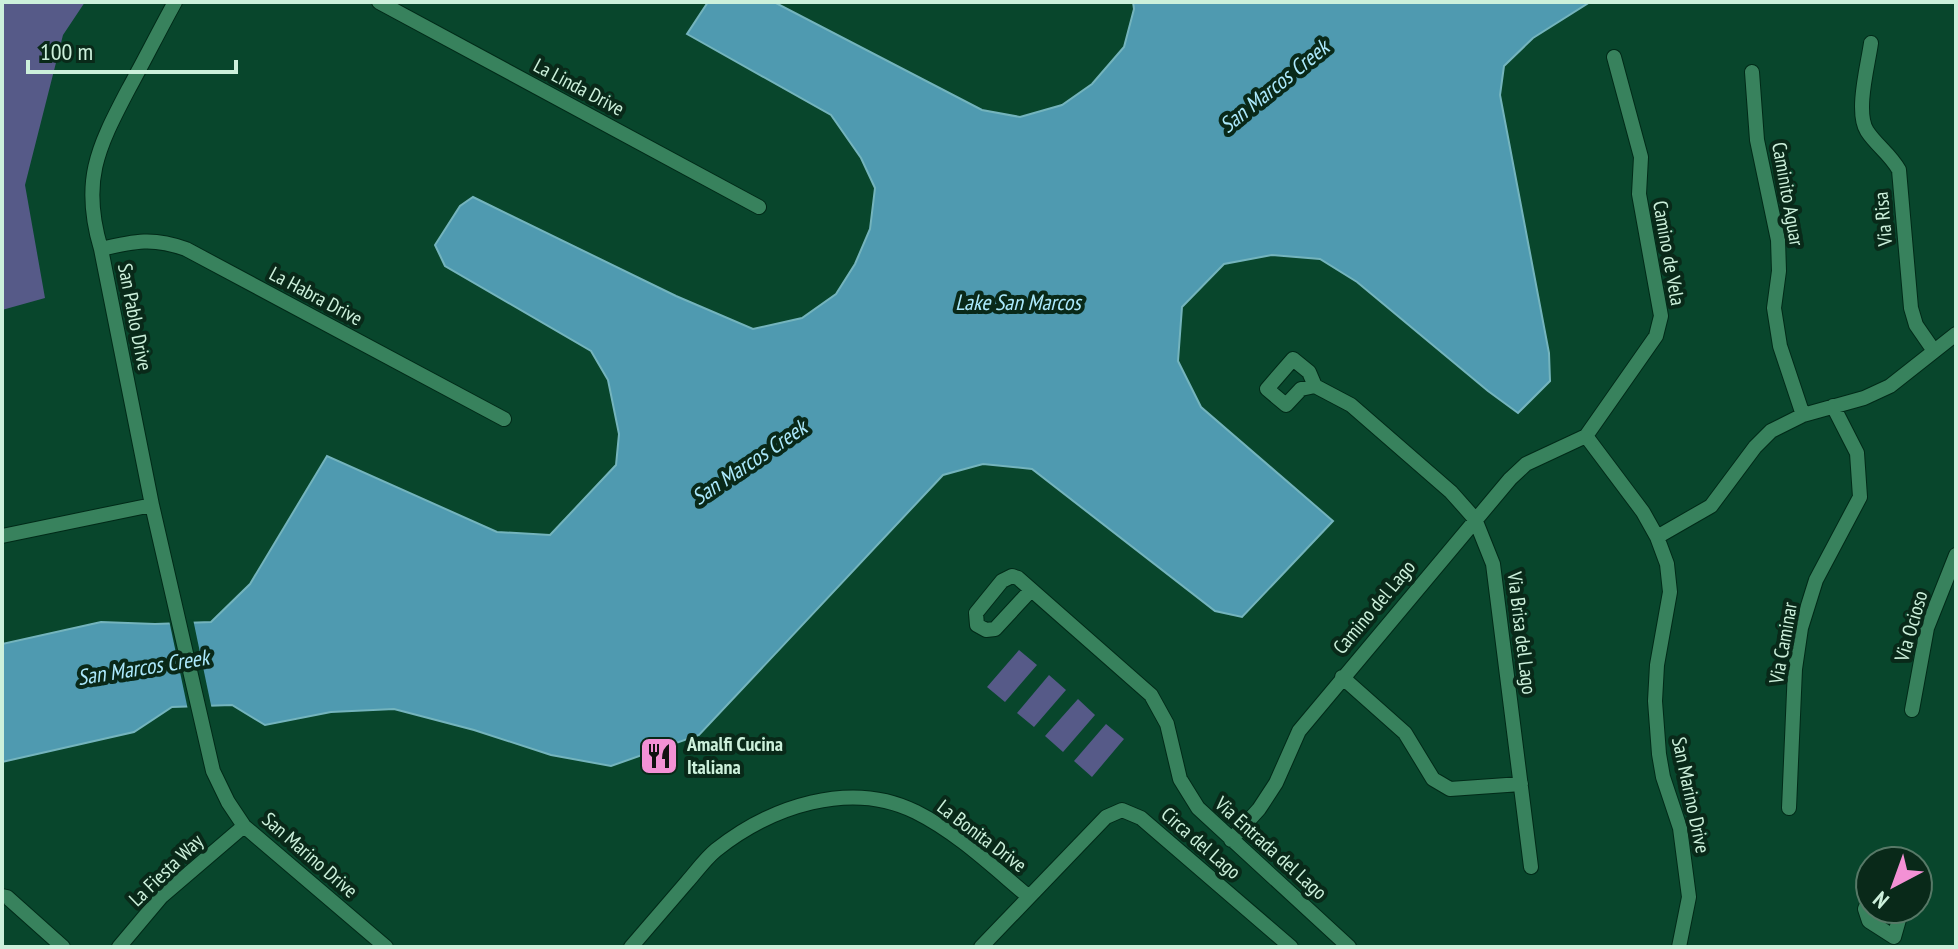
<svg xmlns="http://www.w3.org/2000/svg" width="1958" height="949" viewBox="0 0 1958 949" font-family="'PT Sans Narrow',sans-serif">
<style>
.green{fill:#565a88}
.water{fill:#4f9ab0;stroke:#74b4bd;stroke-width:2}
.pier{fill:#08462c}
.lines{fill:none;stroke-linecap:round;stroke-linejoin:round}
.minor-casing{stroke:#012a18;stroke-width:16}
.minor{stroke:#38825d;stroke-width:14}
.labels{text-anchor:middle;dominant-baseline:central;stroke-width:8;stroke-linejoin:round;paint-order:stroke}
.street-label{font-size:20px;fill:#ccf0db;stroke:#092919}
.poi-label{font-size:20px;font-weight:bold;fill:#ccf0db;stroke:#092919;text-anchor:start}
.water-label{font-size:22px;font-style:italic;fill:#ace9fc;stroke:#092919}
</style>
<rect width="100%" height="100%" fill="#08462c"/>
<path class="green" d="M2,2h83l-22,33 -38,150 20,113 -43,12z
M1019,650l18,15 -32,37 -18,-15z
M1049,675l17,15 -32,37 -17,-14z
M1078,699l17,16 -32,37 -18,-16z
M1106,724l18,15 -32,38 -18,-16z"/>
<path class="water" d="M708,2h66l208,108 38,7 42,-12 30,-21 32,-37 10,-38 -1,-7h457l-57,36 -29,28 -4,29 49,258 1,28 -32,32 -30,-22 -131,-109 -37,-23 -48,-4 -48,9 -42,43 -4,54 23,46 132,114 -91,96 -27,-6 -183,-142 -49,-5 -40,11 -244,260 -88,31 -60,-11 -77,-25 -80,-21 -63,3 -66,13 -33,-20 -60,2 -38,25 -132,30v-118l99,-22 54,2 56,-2 39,-38 77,-128 170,76 53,3 66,-70 3,-31 -11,-54 -17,-29 -146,-85 -10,-21 25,-39 13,-9 203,99 77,33 49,-11 34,-24 19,-30 15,-35 5,-41 -14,-30 -30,-43 -144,-81z"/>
<path class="pier" d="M193,619l19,91h-24l-19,-90z"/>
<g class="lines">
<defs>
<path id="minor" d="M175,2c-16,29 -31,59 -47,88 -31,59 -47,92 -27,159l51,256 61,266 15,31 16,24 142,121
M379,2l380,205
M1871,43c-3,22 -16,69 -4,88 9,14 23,23 32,39l12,138 5,17 18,26
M1752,72l5,68 21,100 1,31 -5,37 6,38 23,69
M101,249c34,-8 52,-12 85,0l318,170
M1315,386l-14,3 -15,16 -19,-16 26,-30 16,13 6,14 36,19 100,87 24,27 18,45 38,303
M1586,436l57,76 14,25 10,27 3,28 -13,73 -2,36 4,53 4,23 17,51 9,69 -10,50
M2,536l150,-31
M1657,537l54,-31 44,-59 16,-16 32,-16 61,-17 26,-12 66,-52
M1031,590l-36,39 -9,1 -9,-5 -1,-12 26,-32 10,-5 6,2 133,117 16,29 13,55 18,29 151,139
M1342,677l63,56 28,46 17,10 71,-5
M1912,710l15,-82 29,-73
M1789,808l6,-139 6,-41 15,-48 44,-83 -3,-44 -24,-47
M1231,840l28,-31 17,-26 23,-52 211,-252 16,-15 60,-28 70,-100 5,-20 -22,-122 2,-37 -27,-100
M2,896l5,1 56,50
M1870,897l-5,12 4,12 25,16 8,-28
M119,947l42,-50 83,-71
M631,947c19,-22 37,-43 56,-65 9,-10 18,-23 29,-32 54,-43 134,-71 200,-38 42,21 77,55 113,85
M981,947l125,-130 16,-7 19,8 150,129"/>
</defs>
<use href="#minor" class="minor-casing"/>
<use href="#minor" class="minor"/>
</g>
<defs>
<symbol id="restaurant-square" viewBox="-11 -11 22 22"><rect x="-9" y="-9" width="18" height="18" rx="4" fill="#f391d5" stroke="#092919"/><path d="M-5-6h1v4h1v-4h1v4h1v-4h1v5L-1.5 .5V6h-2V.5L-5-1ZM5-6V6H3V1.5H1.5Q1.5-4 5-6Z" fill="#111"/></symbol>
</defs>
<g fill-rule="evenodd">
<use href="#restaurant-square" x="637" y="734" width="44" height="44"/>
</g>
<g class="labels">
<g class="street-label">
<text transform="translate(579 87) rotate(28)">La Linda Drive</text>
<text transform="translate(1788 194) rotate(80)">Caminito Aguar</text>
<text transform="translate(1883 219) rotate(-95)">Via Risa</text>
<text transform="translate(1669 253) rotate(80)">Camino de Vela</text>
<text transform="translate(316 296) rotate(28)">La Habra Drive</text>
<text transform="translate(135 317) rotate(79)">San Pablo Drive</text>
<text transform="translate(1374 607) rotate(-50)">Camino del Lago</text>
<text transform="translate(1911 626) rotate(-74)">Via Ocioso</text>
<text transform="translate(1522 633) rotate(83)">Via Brisa del Lago</text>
<text transform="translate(1783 643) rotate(-80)">Via Caminar</text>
<text transform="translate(1691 795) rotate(78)">San Marino Drive</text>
<text transform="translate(982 836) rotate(37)">La Bonita Drive</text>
<text transform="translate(1201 843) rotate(41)">Circa del Lago</text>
<text transform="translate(1271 848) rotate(42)">Via Entrada del Lago</text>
<text transform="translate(310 855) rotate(41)">San Marino Drive</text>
<text transform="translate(166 870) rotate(-44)">La Fiesta Way</text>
</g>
<g class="poi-label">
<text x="687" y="744">Amalfi Cucina<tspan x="687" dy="23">Italiana</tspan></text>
</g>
<g class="water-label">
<text transform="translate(1274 86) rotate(-39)">San Marcos Creek</text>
<text x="1018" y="302">Lake San Marcos</text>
<text transform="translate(749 462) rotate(-34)">San Marcos Creek</text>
<text transform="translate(143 667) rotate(-9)">San Marcos Creek</text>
</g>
</g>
<rect width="1958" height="949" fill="none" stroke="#ccf0db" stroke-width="8"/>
<g transform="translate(1894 885) rotate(221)"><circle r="38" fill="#092919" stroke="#577967" stroke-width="2"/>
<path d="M0-6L14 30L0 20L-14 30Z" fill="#f391d5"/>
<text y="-12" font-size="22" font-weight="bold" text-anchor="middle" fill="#ccf0db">N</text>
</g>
<path d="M28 60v12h208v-12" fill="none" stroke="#ccf0db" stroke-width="4"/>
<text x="40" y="60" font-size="24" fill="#ccf0db" stroke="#092919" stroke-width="6" paint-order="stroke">100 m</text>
</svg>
